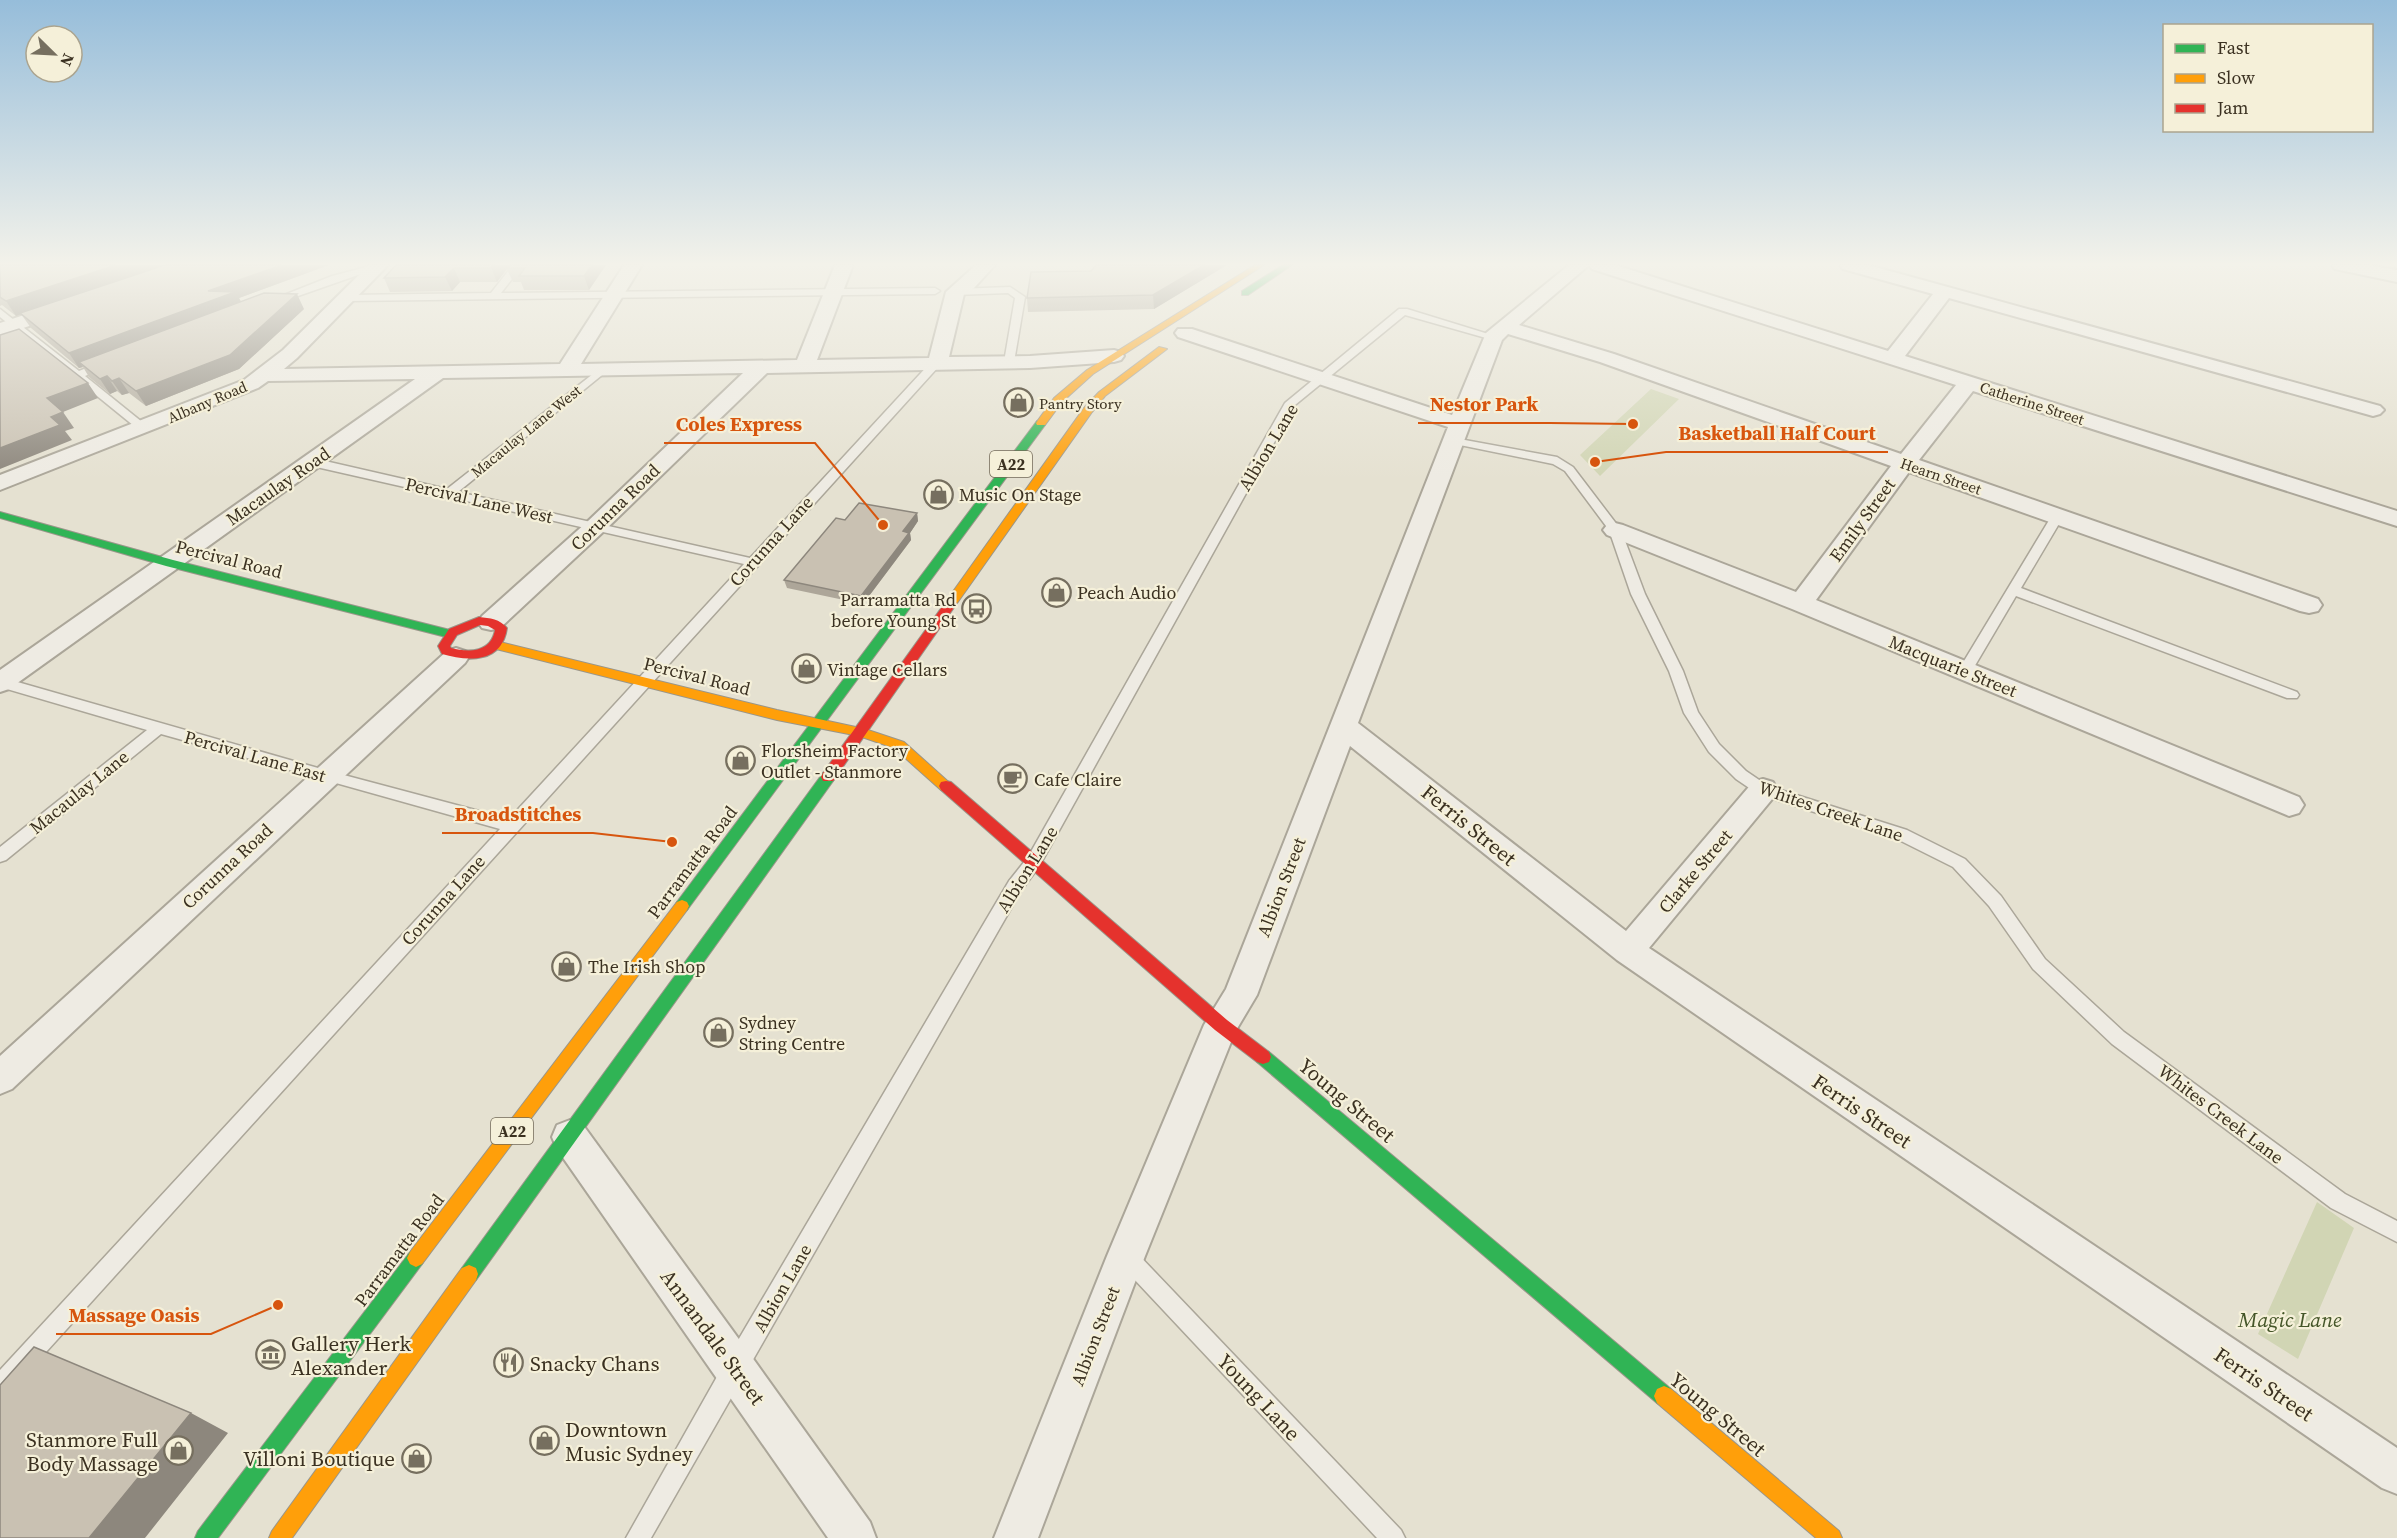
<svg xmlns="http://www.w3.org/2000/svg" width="2397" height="1538" viewBox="0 0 2397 1538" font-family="'Source Serif 4',serif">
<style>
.green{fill:#d1d5b4}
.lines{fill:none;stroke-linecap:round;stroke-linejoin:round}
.lane-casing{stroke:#aba699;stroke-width:3}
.street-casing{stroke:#aba699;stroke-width:4}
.fast-casing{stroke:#9a968a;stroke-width:2}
.slow-casing{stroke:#9a968a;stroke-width:2}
.jam-casing{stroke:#9a968a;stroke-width:2}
.lane{fill:#eeebe3;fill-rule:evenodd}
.street{fill:#eeebe3;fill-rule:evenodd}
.fast{fill:#30b455;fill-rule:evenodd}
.slow{fill:#ff9f0a;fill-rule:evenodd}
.jam{fill:#e5322d;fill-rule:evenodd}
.wall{fill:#ada699}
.shaded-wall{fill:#8d877d}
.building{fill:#c9c1b2;stroke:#8d877d;stroke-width:1.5}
.labels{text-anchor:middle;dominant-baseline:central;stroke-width:4.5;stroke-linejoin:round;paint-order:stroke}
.far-street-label{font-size:15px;fill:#3b3121;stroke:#f5f0d9}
.far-poi-label{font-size:15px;fill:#3b3121;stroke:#f5f0d9;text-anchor:start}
.shield{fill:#f5f0d9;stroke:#736a58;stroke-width:1.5}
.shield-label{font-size:16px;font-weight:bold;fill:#3b3121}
.street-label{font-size:18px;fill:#3b3121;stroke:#f5f0d9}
.poi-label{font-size:18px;fill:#3b3121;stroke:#f5f0d9;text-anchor:start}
.near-street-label{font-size:21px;fill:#3b3121;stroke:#f5f0d9}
.near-park-label{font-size:21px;font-style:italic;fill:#455629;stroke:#f5f0d9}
.near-poi-label{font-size:21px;fill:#3b3121;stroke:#f5f0d9;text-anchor:start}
.leader{fill:none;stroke:#d7550e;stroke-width:2}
.callout-dot{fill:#d7550e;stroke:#f5f0d9;stroke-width:2}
.callout-label{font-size:20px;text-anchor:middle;font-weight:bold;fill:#d7550e;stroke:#f5f0d9;stroke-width:4.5;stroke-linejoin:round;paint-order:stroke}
</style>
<rect width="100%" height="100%" fill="#e5e1d1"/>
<path class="green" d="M1651,389l28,10 -79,77 -20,-21z
M2317,1202l37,26 -56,131 -40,-25z"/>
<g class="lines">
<defs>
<path id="lane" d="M374,265l7,2 -103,36 -9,-2 63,-25z
M513,265h10l-22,28 434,-5 5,3 -5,3 -588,7 -5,-3 5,-3 144,-2z
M1010,287l15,10 -11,65 -5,3 -5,-3 11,-64 -7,-5 -53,2 -5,-3 5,-3z
M0,309l79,62 20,-8h8v4l-22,9 62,50v4h-8l-139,-113z
M1399,309h8l91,28 -5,3 -88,-25 -110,90 -255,460 -19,26 -370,647h-25l101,-179 282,-478 19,-24 257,-454z
M936,360l5,3 -1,2 -932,1029 -8,3v-27l500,-541 -339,-95 -155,126 -6,2v-15l147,-117 -147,-43v-10l325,93 184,49 235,-255 -432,-98 -4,-2v-4l4,-2 135,31 156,-123 4,1v4l-149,121 292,66 182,-197z
M1454,438l103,19 16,10 48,63 24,64 38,77 15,41 21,32 27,27 22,15 139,44 58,29 36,37 44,63 79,73 221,162 52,27v21l-66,-34 -219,-164 -79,-75 -44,-63 -36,-39 -58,-29 -137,-44 -22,-15 -27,-27 -25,-39 -15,-42 -38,-77 -22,-64 -44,-59 -12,-7 -103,-21 -2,-2z
M2057,513l6,4 -42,71 276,104 2,3 -2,3h-10l-271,-102 -46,78h-10l-2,-3 93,-154z
M1126,1246l7,3 268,281 4,8h-28l-258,-275 -3,-7 3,-7z"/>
<path id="street" d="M369,265h19l-91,93 -13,11 276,-5 64,-99h18l-61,99 216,-4 38,-95h18l-36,95 112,-2 17,-66 30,-27h19l-21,23 -10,6 -15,63 81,-1 84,-6 7,2 3,4 -3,4 -7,2 -84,6 -263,5 -164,159 -103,96 -9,2 -9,-2 -4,-6 4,-6 105,-94 156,-149 -300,5 -434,311 -9,3v-22l415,-291 -147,2 -10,7 -258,102v-15l244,-95 39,-30z
M1569,265h46l273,86 45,-57 -90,-25 -3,-4h28l512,141 4,4 -4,4 -7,2 -7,-2 -417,-116 -44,58 492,155v15l-424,-135 -54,69 399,139 4,6 -4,6 -9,2 -9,-2 -391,-139 -93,128 483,197 5,8 -5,8 -10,3 -497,-207 -185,-74 -4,-5 4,-5 8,-2 8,2 173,67 95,-126 -291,-104 -92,-28 -6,6 -144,383 268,208 127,-149 10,-3 10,3 4,8 -4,8 -124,150 748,500v46l-15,-6 -765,-528 -267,-214 -93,249 -22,37 -90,224 -107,282h-44l113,-282 97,-231 22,-36 222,-562 -270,-90 -3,-4 3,-4h14l260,86 34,-82zM1589,265l3,4 364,116 -55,69 -287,-100 -95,-29z
M2332,265h35l30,5v12l-62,-13z
M63,302l7,2 3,4 -3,4 -70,24v-13z
M456,648l9,3 4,6 -4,6 -453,426 -12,5v-38l447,-405z
M570,1120l13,5 166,228 121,169 6,16h-48l-271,-389 -5,-12 5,-12z"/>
<path id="fast" d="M1283,265h9l-44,30h-6v-4z
M1041,420l4,1v4l-358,485 -5,2 -5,-2 -2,-4 2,-4 360,-481z
M0,512l173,48 277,70 6,4 -6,4 -284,-72 -166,-48z
M828,772l5,1 2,4 -2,4 -357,499 -7,3 -7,-3 -2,-6 2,-6 361,-495z
M1263,1050l6,2 402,337 3,7 -3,7 -7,3 -7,-3 -400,-341 -2,-5 2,-5z
M416,1249l6,3 3,6 -3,6 -204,274h-23l3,-7 212,-279z"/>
<path id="slow" d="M1255,265h9l-171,109 -31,28 -17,23h-8l-1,-2 18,-25 33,-28z
M1159,347l8,2 -62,47 -13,16 -137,194h-8l-2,-3 2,-3 137,-192 15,-16z
M496,641l281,69 88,19 39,13 49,44 -7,5 -5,-1 -47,-42 -35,-12 -82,-16 -285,-72 -2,-3z
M682,900l5,2 2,4 -2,4 -265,354 -6,3 -6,-3 -3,-6 3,-6 267,-350z
M469,1265l7,3 2,6 -2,6 -184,258h-23l3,-7 190,-263z
M1664,1386l7,3 168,142 3,7h-26l-159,-135 -3,-7 3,-7z"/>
<path id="jam" d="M951,599l6,4 -2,3 -122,175h-10l-2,-4 2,-4 124,-173z
M479,617c11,1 21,2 28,11 -5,35 -38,34 -65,26l-4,-8 11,-17zM480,625l8,1 7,4c-4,22 -25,23 -44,18l-1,-2 7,-11z
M946,781l5,1 276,238 42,32 2,5 -2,5 -6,2 -6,-2 -42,-32 -274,-240 -2,-4 2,-4z"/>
</defs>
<use href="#lane" class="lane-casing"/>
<use href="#street" class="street-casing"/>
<use href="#fast" class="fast-casing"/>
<use href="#slow" class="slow-casing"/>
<use href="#jam" class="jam-casing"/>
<use href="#lane" class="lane"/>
<use href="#street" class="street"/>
<use href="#fast" class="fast"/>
<use href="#slow" class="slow"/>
<use href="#jam" class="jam"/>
</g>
<path class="wall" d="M0,265h329l-90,33 2,4 63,7 -65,60 -93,37 -17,-13 -7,2 -5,-4 -7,3 -21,-17 -6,-10 -4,1 -48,-40 -10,-14 -5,2 -14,-11 -2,1z
M396,265h210l-17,25h-65l-3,-8h-8l-6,-13 -10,13h-37l-8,9 -62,1 -6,-14z
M1096,265h131l-73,44 -126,3 -1,-14 64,-27z
M917,513l1,8 -8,12 1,7 -48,64 -76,-16 -3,-8z"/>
<path class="shaded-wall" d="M116,265h52l-152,51 -10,-15z
M282,265h47l-90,33 5,9 -165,55 4,5 -4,1 -10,-15 139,-62z
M494,265h16l-13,17 -6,-14z
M592,265h14l-17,25 -5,-14z
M1204,265h23l-73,44 -1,-14z
M454,268l6,14 -8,9 -7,-14z
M297,294l7,15 -65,60 -93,37 -10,-15z
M107,376l10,15 -7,3 -10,-15z
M119,378l10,15 -7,2 -10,-14z
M88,383l10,15 -40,16 -11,-16z
M63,412l11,16 -9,3 7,9 -72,29v-21l51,-31z
M917,513l1,8 -8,12 1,7 -48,64 -2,-8 42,-65z
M191,1413l37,20 -83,105h-56z"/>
<path class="building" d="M0,265h116l-110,36 -6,-4z
M165,265h117l-74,26 27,1 -166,61 -49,-40z
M396,265h98l-3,3h-37l-9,9 -61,1z
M510,265h82l-8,11h-65l6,-8h-18z
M1096,265h108l-51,30 -126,3 4,-26 60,-1z
M264,293l33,1 -67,61 -94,36 -17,-13 -7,3 -5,-5 -7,3 -21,-17z
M19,329l69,54 -41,15 16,14 -12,5 9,8 -60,23v-113z
M859,503l58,10 -14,18 6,2 -48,63 -77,-16 52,-62 9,2z
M34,1347l157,66 -102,125h-89v-153z"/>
<linearGradient id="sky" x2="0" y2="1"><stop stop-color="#96bdda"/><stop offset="0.55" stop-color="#f3f2ea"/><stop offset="1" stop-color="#f3f2ea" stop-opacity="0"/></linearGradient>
<rect width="2397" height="480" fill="url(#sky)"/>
<defs>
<symbol id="shop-ring" viewBox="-11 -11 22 22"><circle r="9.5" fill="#f5f0d9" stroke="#766f5f" stroke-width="1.5"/><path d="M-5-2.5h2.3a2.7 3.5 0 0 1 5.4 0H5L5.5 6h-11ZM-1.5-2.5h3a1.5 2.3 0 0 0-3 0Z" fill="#766f5f"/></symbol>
<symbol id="bus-ring" viewBox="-11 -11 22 22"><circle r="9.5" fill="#f5f0d9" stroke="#766f5f" stroke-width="1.5"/><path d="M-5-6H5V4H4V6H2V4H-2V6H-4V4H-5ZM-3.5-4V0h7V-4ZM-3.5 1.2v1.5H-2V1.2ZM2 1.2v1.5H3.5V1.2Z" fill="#766f5f"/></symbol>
<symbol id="cafe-ring" viewBox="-11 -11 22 22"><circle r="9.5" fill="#f5f0d9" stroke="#766f5f" stroke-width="1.5"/><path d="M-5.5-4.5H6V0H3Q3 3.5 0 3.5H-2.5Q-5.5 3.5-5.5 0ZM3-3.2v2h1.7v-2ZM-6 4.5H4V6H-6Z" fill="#766f5f"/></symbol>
<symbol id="museum-ring" viewBox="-11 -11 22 22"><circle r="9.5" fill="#f5f0d9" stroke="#766f5f" stroke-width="1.5"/><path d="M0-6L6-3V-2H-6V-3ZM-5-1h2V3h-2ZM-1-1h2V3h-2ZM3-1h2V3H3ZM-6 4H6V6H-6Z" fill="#766f5f"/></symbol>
<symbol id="restaurant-ring" viewBox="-11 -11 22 22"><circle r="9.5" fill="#f5f0d9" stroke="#766f5f" stroke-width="1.5"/><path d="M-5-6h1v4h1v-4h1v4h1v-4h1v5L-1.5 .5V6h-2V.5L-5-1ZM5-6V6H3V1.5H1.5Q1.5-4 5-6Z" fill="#766f5f"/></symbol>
</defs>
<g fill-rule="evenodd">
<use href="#shop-ring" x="1002" y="386" width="33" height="33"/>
<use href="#shop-ring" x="922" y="478" width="33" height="33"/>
<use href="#shop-ring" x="1040" y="576" width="33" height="33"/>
<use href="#bus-ring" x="960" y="592" width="33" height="33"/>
<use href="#shop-ring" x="790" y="652" width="33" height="33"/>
<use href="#shop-ring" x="724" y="744" width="33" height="33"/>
<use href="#cafe-ring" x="996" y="762" width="33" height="33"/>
<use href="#shop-ring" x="550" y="950" width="33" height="33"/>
<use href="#shop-ring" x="702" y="1016" width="33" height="33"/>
<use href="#museum-ring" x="254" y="1338" width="33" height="33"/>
<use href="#restaurant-ring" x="492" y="1346" width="33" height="33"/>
<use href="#shop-ring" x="528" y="1424" width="33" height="33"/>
<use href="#shop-ring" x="162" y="1434" width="33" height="33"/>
<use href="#shop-ring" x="400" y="1442" width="33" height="33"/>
</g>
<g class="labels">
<g class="far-street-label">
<text transform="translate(207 402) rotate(-23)">Albany Road</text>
<text transform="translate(2032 403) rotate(18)">Catherine Street</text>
<text transform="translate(526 431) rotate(-39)">Macaulay Lane West</text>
<text transform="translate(1941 476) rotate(19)">Hearn Street</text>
</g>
<g class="far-poi-label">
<text x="1039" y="403">Pantry Story</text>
</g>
<g class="shield">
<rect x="990" y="451" width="42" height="26" rx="4.5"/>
<rect x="491" y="1118" width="42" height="26" rx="4.5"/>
</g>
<g class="shield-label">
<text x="1011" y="464">A22</text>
<text x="512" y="1131">A22</text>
</g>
<g class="street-label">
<text transform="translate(1268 447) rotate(-59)">Albion Lane</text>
<text transform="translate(278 486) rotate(-35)">Macaulay Road</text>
<text transform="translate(479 500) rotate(13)">Percival Lane West</text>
<text transform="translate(615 507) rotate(-44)">Corunna Road</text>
<text transform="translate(1862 520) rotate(-54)">Emily Street</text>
<text transform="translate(771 541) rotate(-48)">Corunna Lane</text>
<text transform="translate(229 559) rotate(14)">Percival Road</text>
<text transform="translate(1953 666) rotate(22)">Macquarie Street</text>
<text transform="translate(697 676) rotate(14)">Percival Road</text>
<text transform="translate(255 756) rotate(16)">Percival Lane East</text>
<text transform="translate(79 792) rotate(-39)">Macaulay Lane</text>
<text transform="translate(1831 811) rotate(19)">Whites Creek Lane</text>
<text transform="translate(692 862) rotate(-53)">Parramatta Road</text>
<text transform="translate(227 866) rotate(-43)">Corunna Road</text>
<text transform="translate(1027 869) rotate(-58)">Albion Lane</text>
<text transform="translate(1695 871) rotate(-50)">Clarke Street</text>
<text transform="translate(1281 887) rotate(-69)">Albion Street</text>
<text transform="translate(443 900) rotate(-48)">Corunna Lane</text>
<text transform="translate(2221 1114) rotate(37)">Whites Creek Lane</text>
<text transform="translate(399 1250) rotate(-53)">Parramatta Road</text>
<text transform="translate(782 1288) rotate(-60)">Albion Lane</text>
<text transform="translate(1095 1336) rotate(-69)">Albion Street</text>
</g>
<g class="poi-label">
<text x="959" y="494">Music On Stage</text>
<text x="1077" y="592">Peach Audio</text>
<text x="956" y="599" text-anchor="end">Parramatta Rd<tspan x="956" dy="21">before Young St</tspan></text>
<text x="827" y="669">Vintage Cellars</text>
<text x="761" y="750">Florsheim Factory<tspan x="761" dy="21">Outlet - Stanmore</tspan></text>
<text x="1034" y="779">Cafe Claire</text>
<text x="588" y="966">The Irish Shop</text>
<text x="739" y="1022">Sydney<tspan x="739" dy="21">String Centre</tspan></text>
</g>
<g class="near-street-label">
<text transform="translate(1469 825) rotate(39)">Ferris Street</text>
<text transform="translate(1347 1100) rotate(40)">Young Street</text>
<text transform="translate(1862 1111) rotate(34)">Ferris Street</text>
<text transform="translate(713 1337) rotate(54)">Annandale Street</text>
<text transform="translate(2264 1384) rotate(34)">Ferris Street</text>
<text transform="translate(1259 1397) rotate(47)">Young Lane</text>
<text transform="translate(1718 1414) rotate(40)">Young Street</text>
</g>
<g class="near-park-label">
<text x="2290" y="1319">Magic Lane</text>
</g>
<g class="near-poi-label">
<text x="291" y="1343">Gallery Herk<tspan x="291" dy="24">Alexander</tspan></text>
<text x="530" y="1363">Snacky Chans</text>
<text x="565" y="1429">Downtown<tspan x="565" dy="24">Music Sydney</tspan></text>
<text x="158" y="1439" text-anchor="end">Stanmore Full<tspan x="158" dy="24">Body Massage</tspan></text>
<text x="395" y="1458" text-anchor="end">Villoni Boutique</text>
</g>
</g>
<path class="leader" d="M1633 424L1550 423H1418M883 525L815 443H664M1595 462L1666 452H1888M672 842L593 833H442M278 1305L211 1334H56"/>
<g class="callout-dot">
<circle cx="1633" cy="424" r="6"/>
<circle cx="883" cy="525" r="6"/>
<circle cx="1595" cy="462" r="6"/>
<circle cx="672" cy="842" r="6"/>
<circle cx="278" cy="1305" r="6"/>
</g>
<g class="callout-label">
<text x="1484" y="411">Nestor Park</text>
<text x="739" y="431">Coles Express</text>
<text x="1777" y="440">Basketball Half Court</text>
<text x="518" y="821">Broadstitches</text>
<text x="134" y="1322">Massage Oasis</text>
</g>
<rect x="2163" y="24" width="210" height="108" fill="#f5f0d9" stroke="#aba48f" stroke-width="1.5"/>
<rect x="2175" y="44" width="30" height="9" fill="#30b455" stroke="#aba48f" stroke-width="1.5"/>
<text x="2217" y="54" font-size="18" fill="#3b3121">Fast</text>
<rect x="2175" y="74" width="30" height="9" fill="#ff9f0a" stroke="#aba48f" stroke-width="1.5"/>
<text x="2217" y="84" font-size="18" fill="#3b3121">Slow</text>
<rect x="2175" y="104" width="30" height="9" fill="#e5322d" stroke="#aba48f" stroke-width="1.5"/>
<text x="2217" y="114" font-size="18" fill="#3b3121">Jam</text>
<g transform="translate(54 54) rotate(114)"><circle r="28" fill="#f5f0d9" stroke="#aba48f" stroke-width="1.5"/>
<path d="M0-4.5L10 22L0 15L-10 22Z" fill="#766f5f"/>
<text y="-9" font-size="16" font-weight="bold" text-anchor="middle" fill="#3b3121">N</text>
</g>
</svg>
